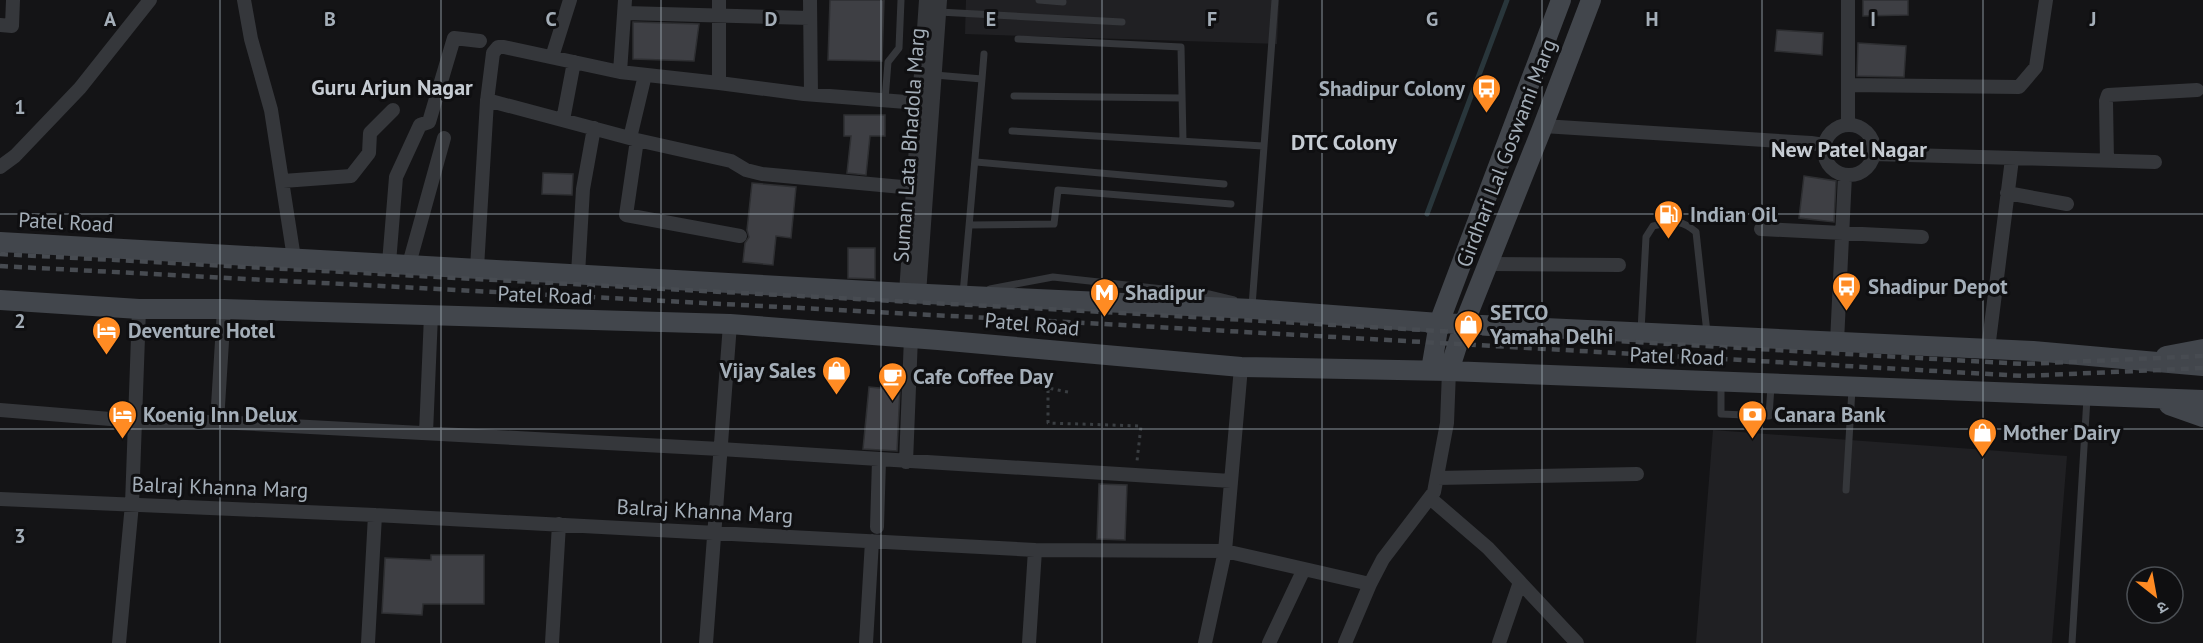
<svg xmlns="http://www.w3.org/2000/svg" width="2203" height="643" viewBox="0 0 2203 643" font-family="'PT Sans','Noto Sans Devanagari',sans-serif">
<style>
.built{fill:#202023}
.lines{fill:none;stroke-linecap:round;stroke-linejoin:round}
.stream{stroke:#29363b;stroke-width:5}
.building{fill:#3e3f44;stroke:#2e2f32;stroke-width:1.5}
.path{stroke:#3a3e42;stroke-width:3;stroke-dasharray:3 4.5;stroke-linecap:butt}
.lane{stroke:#35373b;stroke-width:7}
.street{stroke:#35373b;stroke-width:14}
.secondary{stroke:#42464c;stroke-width:20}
.rail{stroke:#474b51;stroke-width:4.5;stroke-dasharray:8 6;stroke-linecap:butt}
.grid{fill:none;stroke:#a4aeb8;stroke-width:1.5;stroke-opacity:0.55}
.labels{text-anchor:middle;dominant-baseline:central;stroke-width:6;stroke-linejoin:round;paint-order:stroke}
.poi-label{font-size:21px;font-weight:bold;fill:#a4aeb8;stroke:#0f0f11;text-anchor:start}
.street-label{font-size:21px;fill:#a4aeb8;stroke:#0f0f11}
.neighbourhood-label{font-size:22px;font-weight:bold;fill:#c6ccd3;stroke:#0f0f11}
.grid-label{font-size:20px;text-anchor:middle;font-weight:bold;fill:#a4aeb8;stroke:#0f0f11;stroke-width:6;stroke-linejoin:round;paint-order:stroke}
</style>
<rect width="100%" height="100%" fill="#141416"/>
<path class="built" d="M966,0h313l-2,44 -312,-10z
M1713,430l354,26 -15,187h-356z"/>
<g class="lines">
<path class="stream" d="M1427,214l80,-214"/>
</g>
<path class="building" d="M830,0h54l-2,61 -54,-1z
M1863,0h45v15l-45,1z
M633,22l66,2 -5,37 -61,-2z
M1777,30l46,3 -1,22 -47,-4z
M1858,43l48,3 -2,31 -47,-1z
M844,115h41v21h-15l-4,39 -19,-2 4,-37h-7z
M543,173l30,1 -1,21 -30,-1z
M1804,176l32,5 -2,41 -35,-4z
M752,183l44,4 -5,51 -15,-2 -3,29 -30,-3 2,-19 4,-6 -2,-7z
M848,248h27v31l-27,-1z
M869,387l31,3 -3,61 -34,-2z
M1099,484l28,1 -2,55 -28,-1z
M431,555h53v49h-61l-1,11 -40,-2 3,-55 46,2z"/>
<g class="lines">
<path class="path" d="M1068,392l-20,-4v35l93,3 -4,35"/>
<path class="lane" d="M1039,0l24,2
M939,12l183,10
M1018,39l163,8 2,94
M935,75l47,4 -19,215
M982,79l2,-25
M1014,96l168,2
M885,100l3,-38 11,-14 2,-48
M1012,131l251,15
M976,162l248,22
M970,225l84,-1 4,-34 173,14
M990,289l63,-12 156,17 25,6
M1252,306l23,-306
M1641,331l5,-94 7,-11c20,-4 27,-8 43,6l11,101
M1721,383v31l48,2 2,-30
M1846,490l6,-101
M2072,643l15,-245"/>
<path class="street" d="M244,0l7,39 20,71 23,148
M810,0l1,94
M625,13l185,5
M0,25l12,1 1,-26
M552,57l18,-57
M620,72l5,-72
M719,83l85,11 115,9
M1848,85l171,2 17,-20 10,-67
M487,100l150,40 94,21 15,9 16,4 151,14
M563,120l11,-58
M1848,125v-125
M1824 150a25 25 0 1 1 50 0a25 25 0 1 1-50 0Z
M1543,126l268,17 13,2
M630,138l15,-63
M637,140l-11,75 114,21
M1873,154l282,8
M2107,161l-1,-60 2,-6 89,-5
M0,167l15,-11 65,-68 70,-88
M283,181l68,-5 18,-23 1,-20 23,-23
M2007,193l60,11
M1761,229l161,8
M389,263l7,-86 24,-52 9,-3 25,-84 26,3
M409,264l35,-126
M1488,264l131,1
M477,268l10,-167 6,-48 5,-6h6l116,25 99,11v-83
M578,274l5,-85 11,-61
M906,293l20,-293
M919,294l21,-294
M1837,342l8,-167
M1988,349l24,-190
M0,410l135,11 82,1 503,27 511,32
M217,422l7,-113
M426,433l5,-118
M906,462l5,-125
M1437,478l200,-4
M1430,498l58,50 89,95
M0,499l375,16 660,35 190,1 16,-184
M877,527l2,-67
M119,643l13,-139 7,-195
M368,643l7,-128
M552,643l7,-119
M706,643l24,-319
M866,643l6,-102
M1029,643l6,-93
M1205,643l20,-92 145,33
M1269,643l35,-74
M1345,643l25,-59 13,-25 51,-67 13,-69 2,-52
M1499,643l21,-61"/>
<path class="secondary" d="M0,242l906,51 346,16 187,14 594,28 170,15
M0,300l139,9h85l506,15 208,16 303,27 208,4 754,29
M2166,356l37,-7
M1431,370l8,-47 122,-323
M1449,371l15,-47 79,-198 48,-126
M2169,405l34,12"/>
<path class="rail" d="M0,254l1104,58 920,52 179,-8
M0,266l1104,58 920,52 179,-8"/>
</g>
<path class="grid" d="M220,0v643M441,0v643M661,0v643M881,0v643M1102,0v643M1322,0v643M1542,0v643M1762,0v643M1983,0v643M0,214h2203M0,429h2203"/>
<defs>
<symbol id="bus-pin" viewBox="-11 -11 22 30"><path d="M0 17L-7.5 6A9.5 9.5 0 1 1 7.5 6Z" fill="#ff8b23" stroke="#0f0f11"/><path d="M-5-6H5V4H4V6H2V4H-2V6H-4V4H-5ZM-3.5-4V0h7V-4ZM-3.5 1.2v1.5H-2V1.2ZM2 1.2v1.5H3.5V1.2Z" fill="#fff"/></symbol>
<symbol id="fuel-pin" viewBox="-11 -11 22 30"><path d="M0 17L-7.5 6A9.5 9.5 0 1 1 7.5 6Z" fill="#ff8b23" stroke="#0f0f11"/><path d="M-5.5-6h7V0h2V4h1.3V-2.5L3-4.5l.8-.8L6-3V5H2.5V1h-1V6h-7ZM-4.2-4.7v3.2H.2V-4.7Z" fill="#fff"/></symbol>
<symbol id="metro-pin" viewBox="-11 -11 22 30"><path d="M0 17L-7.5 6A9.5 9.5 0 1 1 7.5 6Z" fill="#ff8b23" stroke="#0f0f11"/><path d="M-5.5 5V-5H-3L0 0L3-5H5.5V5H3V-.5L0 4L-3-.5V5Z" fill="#fff"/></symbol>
<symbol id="shop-pin" viewBox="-11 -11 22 30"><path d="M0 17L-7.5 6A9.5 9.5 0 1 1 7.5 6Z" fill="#ff8b23" stroke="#0f0f11"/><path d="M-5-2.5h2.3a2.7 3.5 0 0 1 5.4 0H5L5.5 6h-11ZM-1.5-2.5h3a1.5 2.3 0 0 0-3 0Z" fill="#fff"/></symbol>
<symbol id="hotel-pin" viewBox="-11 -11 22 30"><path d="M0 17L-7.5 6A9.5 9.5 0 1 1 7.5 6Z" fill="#ff8b23" stroke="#0f0f11"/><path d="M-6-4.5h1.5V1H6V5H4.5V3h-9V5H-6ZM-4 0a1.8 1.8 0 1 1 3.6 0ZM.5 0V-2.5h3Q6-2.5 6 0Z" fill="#fff"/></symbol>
<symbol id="cafe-pin" viewBox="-11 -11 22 30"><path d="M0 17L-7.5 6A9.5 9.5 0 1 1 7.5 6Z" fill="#ff8b23" stroke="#0f0f11"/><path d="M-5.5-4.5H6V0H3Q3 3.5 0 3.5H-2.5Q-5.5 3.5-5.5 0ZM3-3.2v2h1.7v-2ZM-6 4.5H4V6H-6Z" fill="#fff"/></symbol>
<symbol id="bank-pin" viewBox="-11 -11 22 30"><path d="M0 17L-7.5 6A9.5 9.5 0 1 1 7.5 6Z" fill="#ff8b23" stroke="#0f0f11"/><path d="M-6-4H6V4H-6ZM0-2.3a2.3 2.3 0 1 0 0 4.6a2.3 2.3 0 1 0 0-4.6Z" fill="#fff"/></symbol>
</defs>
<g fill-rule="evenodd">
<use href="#bus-pin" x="1470" y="72" width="33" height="45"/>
<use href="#fuel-pin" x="1652" y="198" width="33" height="45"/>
<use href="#bus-pin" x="1830" y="270" width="33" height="45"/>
<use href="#metro-pin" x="1088" y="276" width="33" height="45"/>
<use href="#shop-pin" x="1452" y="308" width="33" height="45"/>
<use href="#hotel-pin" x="90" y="314" width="33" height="45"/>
<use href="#shop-pin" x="820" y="354" width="33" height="45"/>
<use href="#cafe-pin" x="876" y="360" width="33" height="45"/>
<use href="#hotel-pin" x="106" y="398" width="33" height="45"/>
<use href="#bank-pin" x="1736" y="398" width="33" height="45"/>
<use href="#shop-pin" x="1966" y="416" width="33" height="45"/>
</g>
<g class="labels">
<g class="poi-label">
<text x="1465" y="88" text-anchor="end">Shadipur Colony</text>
<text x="1690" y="214">Indian Oil</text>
<text x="1868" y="286">Shadipur Depot</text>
<text x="1125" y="292">Shadipur</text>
<text x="1490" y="312">SETCO<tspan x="1490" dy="24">Yamaha Delhi</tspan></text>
<text x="128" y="330">Deventure Hotel</text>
<text x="816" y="370" text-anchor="end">Vijay Sales</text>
<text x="913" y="376">Cafe Coffee Day</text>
<text x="143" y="414">Koenig Inn Delux</text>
<text x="1774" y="414">Canara Bank</text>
<text x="2003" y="432">Mother Dairy</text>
</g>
<g class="street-label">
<text transform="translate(909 145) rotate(-86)">Suman Lata Bhadola Marg</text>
<text transform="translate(1506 153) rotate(-69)">Girdhari Lal Goswami Marg</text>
<text transform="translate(66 222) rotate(3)">Patel Road</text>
<text transform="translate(545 295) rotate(2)">Patel Road</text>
<text transform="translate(1032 324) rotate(5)">Patel Road</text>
<text transform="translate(1677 356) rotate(2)">Patel Road</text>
<text transform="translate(220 487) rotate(2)">Balraj Khanna Marg</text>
<text transform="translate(705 511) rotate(3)">Balraj Khanna Marg</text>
</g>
<g class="neighbourhood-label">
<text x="392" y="87">Guru Arjun Nagar</text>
<text x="1344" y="142">DTC Colony</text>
<text x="1849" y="149">New Patel Nagar</text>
</g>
</g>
<g class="grid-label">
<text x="110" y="26">A</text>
<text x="330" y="26">B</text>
<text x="551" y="26">C</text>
<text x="771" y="26">D</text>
<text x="991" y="26">E</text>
<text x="1212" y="26">F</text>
<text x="1432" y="26">G</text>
<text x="1652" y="26">H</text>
<text x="1873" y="26">I</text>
<text x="2093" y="26">J</text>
<text x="20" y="114">1</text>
<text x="20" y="328">2</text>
<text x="20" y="543">3</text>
</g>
<g transform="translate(2155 595) rotate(149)"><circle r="28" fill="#0f0f11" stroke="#4b4f54" stroke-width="1.5"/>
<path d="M0-4.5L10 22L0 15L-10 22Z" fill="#ff8b23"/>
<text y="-9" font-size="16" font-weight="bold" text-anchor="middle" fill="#a4aeb8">उ</text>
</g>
</svg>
